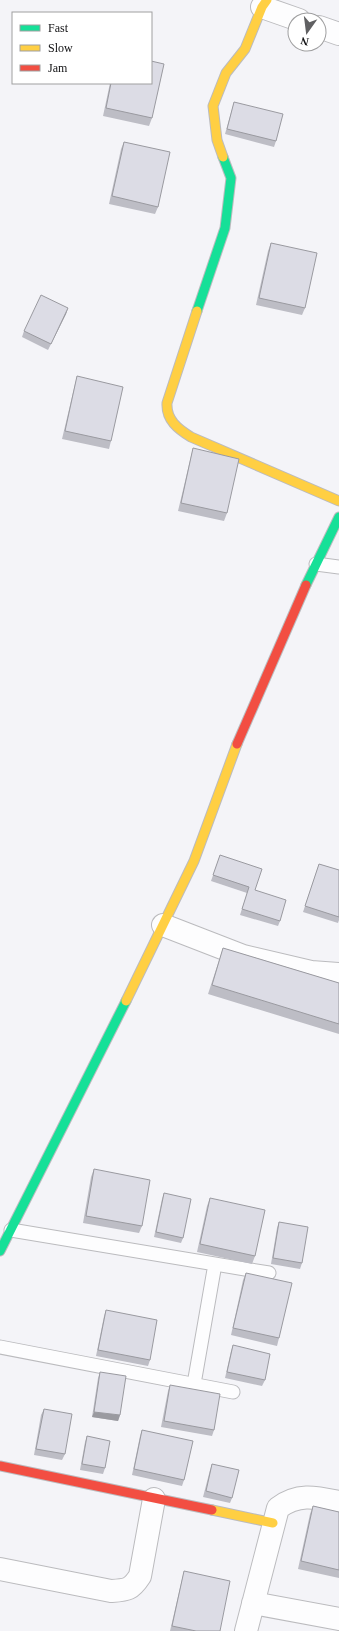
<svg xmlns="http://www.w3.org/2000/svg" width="339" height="1631" viewBox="0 0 339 1631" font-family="'Times New Roman',serif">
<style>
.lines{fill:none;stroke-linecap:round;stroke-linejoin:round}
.lane-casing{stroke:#bbbbbe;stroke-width:15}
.street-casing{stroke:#bbbbbe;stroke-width:24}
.fast-casing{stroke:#bbbbbe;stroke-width:11}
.slow-casing{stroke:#bbbbbe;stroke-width:11}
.jam-casing{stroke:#bbbbbe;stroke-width:11}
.lane{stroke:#fdfdfe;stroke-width:13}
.street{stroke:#fdfdfe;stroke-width:22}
.fast{stroke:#16e098;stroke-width:9}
.slow{stroke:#ffcf43;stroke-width:9}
.jam{stroke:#f24e42;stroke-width:9}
.wall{fill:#bdbdc5}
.shaded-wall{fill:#9a9aa0}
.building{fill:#dcdce5;stroke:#9a9aa0}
</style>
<rect width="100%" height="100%" fill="#f4f4f8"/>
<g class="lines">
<defs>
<path id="lane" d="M316,564l23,3
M11,1230l258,43
M0,1347l233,45
M194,1384l21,-120"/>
<path id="street" d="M262,7l37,13
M319,27l20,7
M163,925l80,31 68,16 28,2
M0,1569l111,22c16,-1 20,-1 29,-15l14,-77
M253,1603l86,16
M246,1631l32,-123c20,-15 37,-11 61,-6"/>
<path id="fast" d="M197,311l28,-83 6,-50 -8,-21
M306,585l33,-68
M0,1251l126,-250"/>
<path id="slow" d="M223,157l-6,-17 -4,-34 13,-33 19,-24 17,-42 5,-7
M197,311l-30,92c-1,17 11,26 24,34l148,64
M126,1001l68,-140 43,-117
M212,1510l61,13"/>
<path id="jam" d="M237,744l69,-159
M0,1466l212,44"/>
</defs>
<use href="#lane" class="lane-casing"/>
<use href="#street" class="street-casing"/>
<use href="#fast" class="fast-casing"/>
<use href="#slow" class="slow-casing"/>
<use href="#jam" class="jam-casing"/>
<use href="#lane" class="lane"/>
<use href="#street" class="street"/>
<use href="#fast" class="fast"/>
<use href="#slow" class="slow"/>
<use href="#jam" class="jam"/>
</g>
<path class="wall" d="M110,83h41l1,35 -3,8 -46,-10z
M234,102l42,39 -2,6 -49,-13z
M124,142l34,65 -3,7 -46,-10 12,-55z
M271,243l34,65 -3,7 -46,-10 12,-54z
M68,308l-2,6 -18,36 -26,-13 2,-6z
M77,376l34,65 -2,8 -47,-10 13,-55z
M193,448l34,65 -3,8 -46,-10 13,-55z
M220,855l35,35 25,31 -2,5 -38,-11 7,-22 -36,-12z
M319,864l20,6v50l-1,3 -35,-11z
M223,948l116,35v51l-131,-40z
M94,1169l48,57 -3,7 -56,-10 8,-46z
M164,1193l19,45 -2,5 -27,-6 8,-38z
M210,1198l45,58 -3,8 -55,-12 10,-46z
M279,1222l23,41 -2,6 -29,-5 6,-36z
M246,1273l33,65 -2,8 -46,-11 12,-55z
M106,1310l44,50 -2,6 -52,-10 8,-40z
M233,1345l32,35 -3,6 -37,-8 6,-27z
M100,1372l20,43 -2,6 -26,-4 6,-39z
M170,1385l44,45 -2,6 -51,-9 7,-36z
M44,1409l21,45 -3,6 -28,-5 7,-40z
M142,1430l42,50 -2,6 -50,-11 8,-39z
M87,1436l18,32 -2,6 -23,-4 5,-28z
M212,1464l20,34 -2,5 -27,-6 7,-27z
M313,1506l26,6v66l-41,-9 12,-55z
M184,1571l36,60h-50l12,-52z"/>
<path class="shaded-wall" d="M68,308l-2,6 -18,36 3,-6z
M94,1412l26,3 -2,6 -26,-4z"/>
<path class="building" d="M151,61l13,3 -12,54 -46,-10 5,-25h40z
M234,102l49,12 -7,27 -49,-12z
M124,142l46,10 -12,55 -46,-11z
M271,243l46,10 -12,55 -46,-10z
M41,295l27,13 -17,36 -27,-13z
M77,376l46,11 -12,54 -46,-10z
M193,448l46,11 -12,54 -46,-10z
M220,855l42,14 -7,21 31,10 -6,21 -38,-12 7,-22 -36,-12z
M319,864l20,6v47l-34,-11z
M223,948l116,35v41l-127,-39z
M94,1169l56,11 -8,46 -56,-10z
M164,1193l27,6 -8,39 -27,-6z
M210,1198l55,12 -10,46 -55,-12z
M279,1222l29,5 -6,36 -29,-5z
M246,1273l46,10 -13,55 -46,-10z
M106,1310l51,10 -7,40 -52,-10z
M233,1345l37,9 -5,26 -38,-8z
M100,1372l26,4 -6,39 -26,-3z
M170,1385l50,9 -6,36 -50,-9z
M44,1409l28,5 -7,40 -29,-5z
M142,1430l51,11 -9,39 -50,-11z
M87,1436l23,5 -5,27 -23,-4z
M212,1464l27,6 -7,28 -26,-7z
M313,1506l26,6v58l-38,-9z
M184,1571l46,10 -10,50h-24l-24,-5z"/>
<rect x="12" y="12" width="140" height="72" fill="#ffffff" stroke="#9f9fa0"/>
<rect x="20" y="25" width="20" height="6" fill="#16e098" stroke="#9f9fa0"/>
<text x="48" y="32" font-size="12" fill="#101012">Fast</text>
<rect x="20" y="45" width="20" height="6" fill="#ffcf43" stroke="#9f9fa0"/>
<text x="48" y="52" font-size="12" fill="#101012">Slow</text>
<rect x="20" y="65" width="20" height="6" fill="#f24e42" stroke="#9f9fa0"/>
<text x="48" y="72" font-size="12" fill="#101012">Jam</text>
<g transform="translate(307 32) rotate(194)"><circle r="19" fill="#ffffff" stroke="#9f9fa0"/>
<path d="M0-3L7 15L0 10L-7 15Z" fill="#606062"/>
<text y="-6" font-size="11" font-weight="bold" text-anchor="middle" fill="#101012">N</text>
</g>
</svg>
